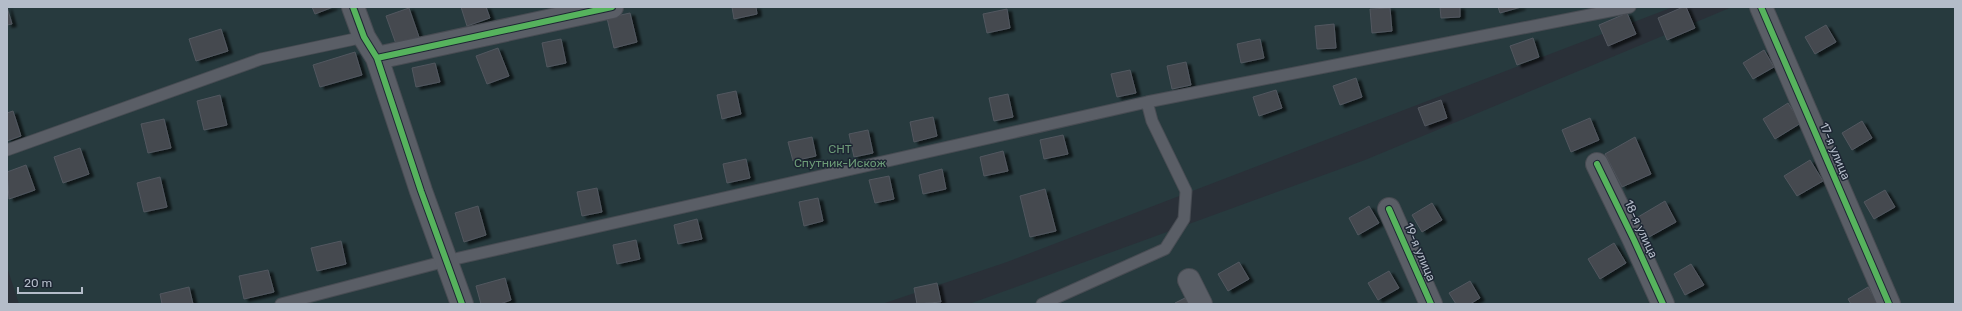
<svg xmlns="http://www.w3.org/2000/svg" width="1962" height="311" viewBox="0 0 1962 311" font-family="Rubik,sans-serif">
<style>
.green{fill:#273a3e}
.building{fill:#444950;stroke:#52575f;filter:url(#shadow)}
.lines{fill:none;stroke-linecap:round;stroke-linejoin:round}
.service-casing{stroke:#484c53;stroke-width:13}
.minor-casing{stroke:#484c53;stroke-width:24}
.service{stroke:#5a5e66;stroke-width:11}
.minor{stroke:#5a5e66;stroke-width:22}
.cycleway-casing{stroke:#1d2633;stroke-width:8}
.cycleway{stroke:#56b35d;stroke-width:6}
.labels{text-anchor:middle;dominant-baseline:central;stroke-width:3;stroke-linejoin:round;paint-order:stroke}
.park-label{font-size:12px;fill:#6b9a76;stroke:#1d2633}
.street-label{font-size:12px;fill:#b4bcc9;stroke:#1d2633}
</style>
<defs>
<filter id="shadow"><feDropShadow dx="4.5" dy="2.5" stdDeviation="1" flood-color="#0009"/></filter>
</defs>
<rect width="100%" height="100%" fill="#2a3038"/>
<path class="green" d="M7,7h1666l-666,255 -125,42h-863l-12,-37z
M1732,7h223v297h-986l396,-144z"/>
<path class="building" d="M7,7l5,17 -5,1z
M312,7h21l-18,7z
M461,7h25l4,11 -23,8z
M732,7h24l1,7 -23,5z
M1440,7h20v10l-19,1z
M1498,7h23l-21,6z
M1683,7h3l9,21 -28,12 -9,-22z
M409,8l10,29 -23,7 -10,-28z
M1390,8l2,23 -20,2 -2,-24z
M1007,9l3,19 -23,5 -4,-19z
M630,13l7,29 -23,6 -7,-30z
M1627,13l9,21 -28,12 -9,-21z
M1334,24l2,24 -19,1 -2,-23z
M1826,25l10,17 -21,12 -10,-17z
M221,29l7,22 -32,10 -7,-22z
M1533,38l6,19 -22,8 -7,-19z
M561,39l5,24 -19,4 -5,-24z
M1260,39l4,19 -23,5 -4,-19z
M498,48l11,28 -22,8 -11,-28z
M1764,50l10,17 -21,12 -10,-16z
M355,52l7,23 -42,12 -7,-22z
M1186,62l5,23 -19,4 -5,-23z
M435,63l5,19 -24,5 -4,-19z
M1130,70l6,23 -19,4 -6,-23z
M1356,78l6,19 -22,8 -7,-19z
M1276,90l6,18 -23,8 -6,-19z
M736,91l5,23 -19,5 -5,-24z
M1008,94l5,23 -19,4 -5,-23z
M220,95l7,30 -23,5 -7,-29z
M1441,100l6,18 -22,8 -7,-18z
M1788,103l13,20 -26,16 -12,-20z
M13,111l8,25 -14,5v-28z
M933,117l4,19 -23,6 -4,-20z
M1590,118l9,22 -28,12 -9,-22z
M164,119l7,29 -23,5 -7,-29z
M1862,121l10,17 -20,12 -10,-17z
M868,130l5,23 -19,4 -5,-23z
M1063,135l5,19 -24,5 -4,-19z
M812,137l4,19 -23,5 -5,-19z
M1635,137l16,37 -29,13 -17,-33z
M80,148l9,26 -26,9 -9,-26z
M1003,151l5,20 -24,5 -4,-19z
M746,159l4,19 -23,5 -4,-19z
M1810,160l13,21 -26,15 -13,-20z
M26,165l9,25 -26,9 -2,-27z
M942,169l4,20 -23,5 -4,-19z
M889,176l5,23 -19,4 -6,-23z
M160,177l7,30 -23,5 -7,-29z
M597,188l5,24 -20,4 -5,-24z
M1045,189l11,42 -26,6 -10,-41z
M1885,190l10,17 -21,12 -10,-17z
M818,198l5,23 -19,5 -5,-24z
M1665,201l11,21 -27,15 -11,-20z
M1432,203l10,17 -20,12 -10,-17z
M478,206l8,29 -22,7 -9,-29z
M1369,206l10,17 -21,12 -9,-17z
M697,219l5,20 -24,5 -4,-19z
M636,240l4,19 -23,5 -4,-19z
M341,241l5,23 -29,7 -6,-23z
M1614,243l12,20 -26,16 -12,-20z
M1239,262l10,17 -21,12 -10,-17z
M1691,264l13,21 -19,10 -11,-21z
M268,270l6,22 -30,7 -5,-23z
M1389,271l10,17 -21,12 -10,-17z
M505,278l6,22 -11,4h-19l-5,-18z
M1470,281l10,17 -10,6h-14l-7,-11z
M937,283l4,19 -24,2 -3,-16z
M189,287l4,17h-31l-2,-10z
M1868,287l10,17h-27l-3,-5z
M1185,298l4,6h-15l1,-1z"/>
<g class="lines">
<defs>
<path id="service" d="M7,150l254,-91 103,-22
M281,304l165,-43 701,-159 483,-95
M1042,304l123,-55 19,-30 2,-28 -34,-70 -5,-19"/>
<path id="minor" d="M353,7l11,30 13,21 44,133 41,113
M1761,7l128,297
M377,58l235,-51
M1597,164l37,76 29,64
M1389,209l42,95
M1189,280l12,24"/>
</defs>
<use href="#service" class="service-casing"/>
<use href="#minor" class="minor-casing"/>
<use href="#service" class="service"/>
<use href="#minor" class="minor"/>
<defs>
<path id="cycleway" d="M353,7l11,30 13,21 44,133 41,113
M1761,7l128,297
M377,58l235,-51
M1597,164l37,76 29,64
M1389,209l42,95"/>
</defs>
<use href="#cycleway" class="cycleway-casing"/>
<use href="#cycleway" class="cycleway"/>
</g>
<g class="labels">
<g class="park-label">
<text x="840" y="149">СНТ<tspan x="840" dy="14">Спутник-Искож</tspan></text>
</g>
<g class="street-label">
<text transform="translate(1835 151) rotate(67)">17-я улица</text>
<text transform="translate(1641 229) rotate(65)">18-я улица</text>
<text transform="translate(1420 252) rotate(67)">19-я улица</text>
</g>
</g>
<rect width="1962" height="311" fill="none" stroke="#b4bcc9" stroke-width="16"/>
<path d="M18 287v6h64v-6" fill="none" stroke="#b4bcc9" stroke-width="2"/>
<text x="24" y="287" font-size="12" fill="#b4bcc9" stroke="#1d2633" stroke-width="3" paint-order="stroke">20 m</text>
</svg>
